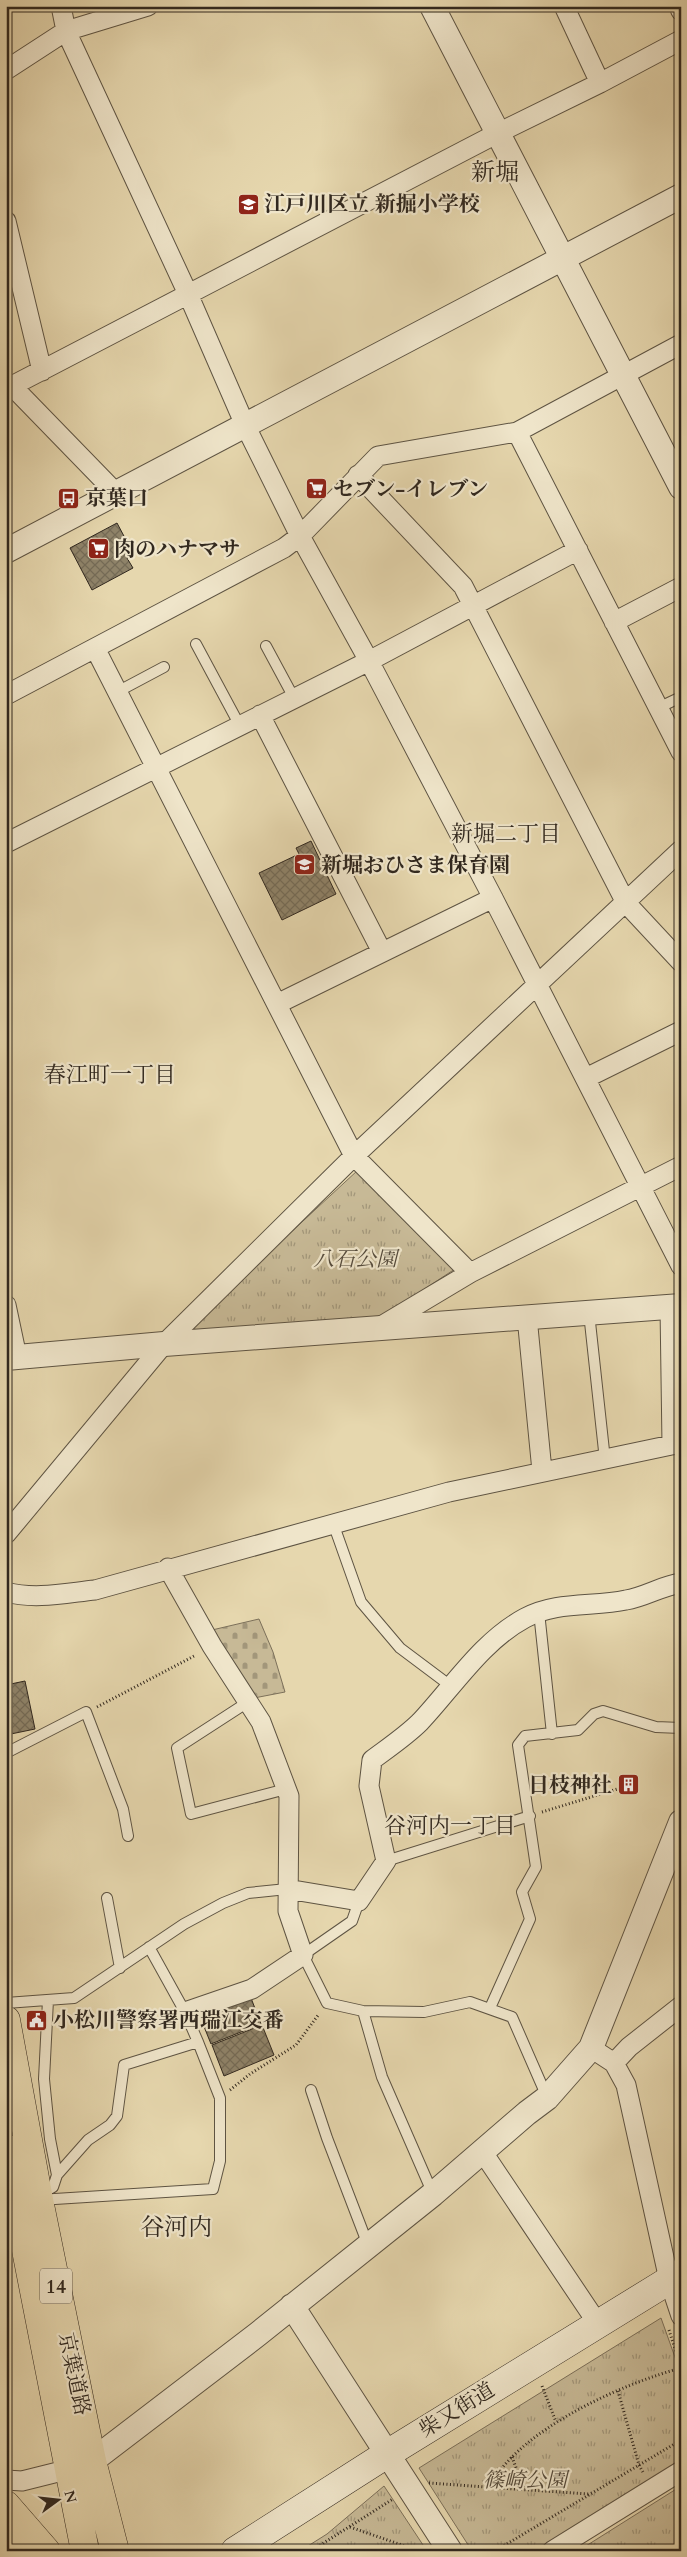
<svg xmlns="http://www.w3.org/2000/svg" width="687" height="2557" viewBox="0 0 687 2557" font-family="Cardo,'Noto Serif JP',serif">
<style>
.cemetery{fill:url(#cemetery-stones);stroke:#7c705a}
.park{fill:url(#park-tufts);stroke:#7c705a}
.building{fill:url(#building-cross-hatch);stroke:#31281f}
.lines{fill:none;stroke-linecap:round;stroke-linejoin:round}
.service-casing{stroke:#5e5443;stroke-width:12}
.minor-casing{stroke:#5e5443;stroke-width:21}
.tertiary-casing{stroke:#5e5443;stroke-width:26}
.secondary-casing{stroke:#31281f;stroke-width:29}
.trunk-casing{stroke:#31281f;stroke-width:29}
.motorway-casing{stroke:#31281f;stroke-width:29}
.path{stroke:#31281f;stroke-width:3;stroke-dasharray:1 2.5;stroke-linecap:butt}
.service{stroke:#efe5ca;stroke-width:10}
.minor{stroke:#efe5ca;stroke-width:19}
.tertiary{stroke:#efe5ca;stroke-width:24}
.secondary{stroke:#efe5ca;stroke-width:28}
.trunk{stroke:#e6d7ae;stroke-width:28}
.motorway{stroke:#e6d7ae;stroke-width:28}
.labels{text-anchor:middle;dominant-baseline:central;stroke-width:4.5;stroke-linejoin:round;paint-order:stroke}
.shield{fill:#efe5ca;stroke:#6a6152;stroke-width:1}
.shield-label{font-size:20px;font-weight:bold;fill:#31281f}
.poi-label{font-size:21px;font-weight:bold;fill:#31281f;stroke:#efe5ca;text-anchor:start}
.park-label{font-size:21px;font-style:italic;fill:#564c3d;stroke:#efe5ca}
.street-label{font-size:21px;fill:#31281f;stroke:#efe5ca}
.neighbourhood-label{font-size:22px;fill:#31281f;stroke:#efe5ca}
.quarter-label{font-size:24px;fill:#31281f;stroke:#efe5ca}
</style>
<defs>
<pattern id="cemetery-stones" width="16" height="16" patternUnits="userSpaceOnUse" patternTransform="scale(1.25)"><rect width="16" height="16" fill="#c7b996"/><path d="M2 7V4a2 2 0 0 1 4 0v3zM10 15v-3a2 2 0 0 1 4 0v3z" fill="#a2967a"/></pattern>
<pattern id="park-tufts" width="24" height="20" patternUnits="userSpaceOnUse" patternTransform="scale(1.25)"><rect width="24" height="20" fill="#c7b996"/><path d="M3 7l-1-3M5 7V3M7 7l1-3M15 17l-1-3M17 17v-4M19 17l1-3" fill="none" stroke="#a2967a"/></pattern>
<pattern id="building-cross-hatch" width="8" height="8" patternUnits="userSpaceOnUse" patternTransform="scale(1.25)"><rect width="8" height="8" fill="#8f8369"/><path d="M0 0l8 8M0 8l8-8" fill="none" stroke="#756b56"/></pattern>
</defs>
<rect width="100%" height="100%" fill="#e6d7ae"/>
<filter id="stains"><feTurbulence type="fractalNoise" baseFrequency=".004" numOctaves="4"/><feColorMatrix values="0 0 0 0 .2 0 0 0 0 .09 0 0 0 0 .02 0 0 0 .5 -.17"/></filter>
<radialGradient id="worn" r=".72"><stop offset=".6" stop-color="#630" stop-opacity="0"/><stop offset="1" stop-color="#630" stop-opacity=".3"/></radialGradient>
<path class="cemetery" d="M259,1619l14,33 12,40 -31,6 -42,-68z"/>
<path class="park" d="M358,1170l97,99 -78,51 -181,13 -3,-10z
M661,2318l20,56v86l-145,91h-64l-53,-83z
M384,2486l43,65h-127l27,-17z
M681,2486v65h-103z"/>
<path class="building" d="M117,523l17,32 -7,3 6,10 -41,22 -22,-42z
M311,841l25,53 -54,26 -23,-47 40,-19 -3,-6z
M25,1681l10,48 -29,6v-50z
M632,1781l1,10 -9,2 -1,-10z
M251,1998l10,26 -50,20 -10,-25z
M262,2025l12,30 -50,21 -12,-31z"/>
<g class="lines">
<defs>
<path id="service" d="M196,644l44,82
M266,646l28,52
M117,692l47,-25
M658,708l23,-11
M589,1313l16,147
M333,1523l28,79 39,46 52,39
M539,1612l13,122
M248,1702l-71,46 14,66 95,-25
M6,1753l80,-41 37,97 5,27
M386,1861l144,-45
M107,1898l13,70
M359,1901l-7,20 -49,34 24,48 36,8 61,1 46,-10 42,15 35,80
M48,2000l-4,79 6,60 7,36
M6,2003l68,-5 110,-74 39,-21 25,-10 39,-4
M490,2008l40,-89 -8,-27 14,-25 -18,-122 7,-9 53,-6 16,-16 9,-3 53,16 25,1
M363,2011l19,66 51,117
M311,2090l16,48 41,107
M41,2194l12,-7 4,-12 31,-35 22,-15 7,-9 7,-51 74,-23 -13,-30 -36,-65
M39,2200l174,-11 7,-28v-63l-22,-56"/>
<path id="minor" d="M61,6l5,25 122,263 57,131 55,111 69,125 124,237 188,368
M564,6l36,77
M679,6l2,5
M6,70l60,-39 82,-25
M6,221l36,150
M12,386l104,107
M6,389l492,-256 102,-50 81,-43
M517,432l164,320
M358,475l105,111 163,317 55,59
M614,622l67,-35
M95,648l259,508 116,117
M6,695l278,-147 16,-12 78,-80 139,-24 164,-88
M260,715l122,237
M6,843l363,-182 209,-111
M277,1004l216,-106
M586,1078l95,-47
M6,1305l11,52
M670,1307l2,138
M527,1317l15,154
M378,1328l92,-55 211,-107
M6,1534l158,-190 190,-188 327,-306
M168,1568l44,78 49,76 28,74 -1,115 15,44 -51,34 -67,23
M6,1592c29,8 60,1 89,-2l354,-98 232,-49
M287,1889l72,12 27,-40 -17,-75 3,-26c16,-12 34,-24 48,-38 33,-35 62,-81 105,-104 31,-17 68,-11 101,-18 19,-3 35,-14 55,-17
M591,2048l23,15 12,22 43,195 12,36
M614,2063l15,-16 52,-41
M482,2151l116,173
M6,2480l16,1 48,-12
M552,2551l129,-80"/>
<path id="tertiary" d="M432,6l249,481
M6,551l675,-355
M6,1358l158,-14 517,-38
M292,2306l158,245
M76,2466l16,-5 166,-127 175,-140 94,-81 20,-15 44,-50 90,-226"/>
<path id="secondary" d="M235,2551l152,-97 294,-181"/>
<path id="trunk" d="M6,2020l33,180 53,261 23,90
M6,2148l79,403"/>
<path id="motorway" d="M6,2505l40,46
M6,2538l12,13"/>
</defs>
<use href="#service" class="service-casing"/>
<use href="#minor" class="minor-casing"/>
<use href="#tertiary" class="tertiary-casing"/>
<use href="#secondary" class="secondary-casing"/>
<use href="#trunk" class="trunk-casing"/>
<use href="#motorway" class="motorway-casing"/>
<path class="path" d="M97,1707l99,-52
M542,1812l82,-25
M230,2090l20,-16 46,-29 23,-31
M669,2330l12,38
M542,2386l14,36
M618,2391l21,74 5,9
M512,2457l12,32
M429,2483l57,4c8,-9 16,-20 25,-29 40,-41 115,-75 170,-90
M486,2487l102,7
M350,2527l69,24
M311,2551l82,-52
M495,2551l186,-111"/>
<use href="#service" class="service"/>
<use href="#minor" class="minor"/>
<use href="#tertiary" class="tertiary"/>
<use href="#secondary" class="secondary"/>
<use href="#trunk" class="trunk"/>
<use href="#motorway" class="motorway"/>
</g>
<defs>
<symbol id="school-square" viewBox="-11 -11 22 22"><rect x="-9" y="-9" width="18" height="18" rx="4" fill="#8f2418" stroke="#efe5ca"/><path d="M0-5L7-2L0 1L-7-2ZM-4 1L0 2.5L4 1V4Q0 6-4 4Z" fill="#fff"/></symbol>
<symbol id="supermarket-square" viewBox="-11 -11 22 22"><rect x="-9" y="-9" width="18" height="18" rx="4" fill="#8f2418" stroke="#efe5ca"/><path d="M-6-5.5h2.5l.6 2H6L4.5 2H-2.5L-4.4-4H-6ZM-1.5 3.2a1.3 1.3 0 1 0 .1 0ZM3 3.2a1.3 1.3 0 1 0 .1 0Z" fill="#fff"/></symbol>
<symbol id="bus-square" viewBox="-11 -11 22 22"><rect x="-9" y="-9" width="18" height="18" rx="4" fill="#8f2418" stroke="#efe5ca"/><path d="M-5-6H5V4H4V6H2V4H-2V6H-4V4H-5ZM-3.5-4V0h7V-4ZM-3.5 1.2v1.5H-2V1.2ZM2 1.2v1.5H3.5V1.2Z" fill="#fff"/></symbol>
<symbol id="building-square" viewBox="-11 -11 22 22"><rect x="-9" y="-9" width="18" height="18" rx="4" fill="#8f2418" stroke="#efe5ca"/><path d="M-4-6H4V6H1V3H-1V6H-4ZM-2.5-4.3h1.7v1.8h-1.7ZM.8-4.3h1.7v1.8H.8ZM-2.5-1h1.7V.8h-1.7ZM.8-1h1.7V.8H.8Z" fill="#fff"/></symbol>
<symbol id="civic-square" viewBox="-11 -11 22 22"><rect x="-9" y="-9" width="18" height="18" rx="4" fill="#8f2418" stroke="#efe5ca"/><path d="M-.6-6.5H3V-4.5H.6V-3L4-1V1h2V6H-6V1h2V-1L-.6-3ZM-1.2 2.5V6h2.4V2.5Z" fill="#fff"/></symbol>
</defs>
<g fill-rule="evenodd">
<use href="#school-square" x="236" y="192" width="25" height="25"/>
<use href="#supermarket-square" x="304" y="476" width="25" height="25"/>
<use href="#bus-square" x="56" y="486" width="25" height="25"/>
<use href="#supermarket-square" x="86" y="536" width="25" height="25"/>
<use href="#school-square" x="292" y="852" width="25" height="25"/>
<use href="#building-square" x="616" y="1772" width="25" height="25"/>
<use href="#civic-square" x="24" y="2008" width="25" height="25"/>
</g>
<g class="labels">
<rect class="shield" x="40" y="2268.5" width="32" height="35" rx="4"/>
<g class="shield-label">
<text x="56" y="2286">14</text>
</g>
<g class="poi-label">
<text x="264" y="204">江戸川区立 新掘小学校</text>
<text x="333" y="489">セブン-イレブン</text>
<text x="85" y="498">京葉口</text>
<text x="114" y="549">肉のハナマサ</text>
<text x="321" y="865">新堀おひさま保育園</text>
<text x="612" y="1785" text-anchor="end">日枝神社</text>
<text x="53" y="2020">小松川警察署西瑞江交番</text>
</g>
<g class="park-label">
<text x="355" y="1259">八石公園</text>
<text x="525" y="2480">篠崎公園</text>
</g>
<g class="street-label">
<text transform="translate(74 2374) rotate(78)">京葉道路</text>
<text transform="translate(457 2410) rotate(-32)">柴又街道</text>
</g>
<g class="neighbourhood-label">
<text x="506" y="834">新堀二丁目</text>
<text x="110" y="1075">春江町一丁目</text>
<text x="450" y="1826">谷河内一丁目</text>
</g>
<g class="quarter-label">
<text x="495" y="172">新堀</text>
<text x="176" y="2227">谷河内</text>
</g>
</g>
<rect width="687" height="2557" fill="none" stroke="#e6d7ae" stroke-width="25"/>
<rect x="8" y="8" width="672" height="2542" fill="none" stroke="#31281f" stroke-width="2.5"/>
<rect x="12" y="12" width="662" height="2532" fill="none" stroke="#31281f"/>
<g transform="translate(58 2500) rotate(75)" stroke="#efe5ca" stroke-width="4" paint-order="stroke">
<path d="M0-4L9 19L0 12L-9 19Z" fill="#31281f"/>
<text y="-8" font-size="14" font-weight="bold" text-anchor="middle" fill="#31281f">N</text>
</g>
<rect width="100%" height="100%" filter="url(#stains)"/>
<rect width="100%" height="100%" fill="url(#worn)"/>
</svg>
